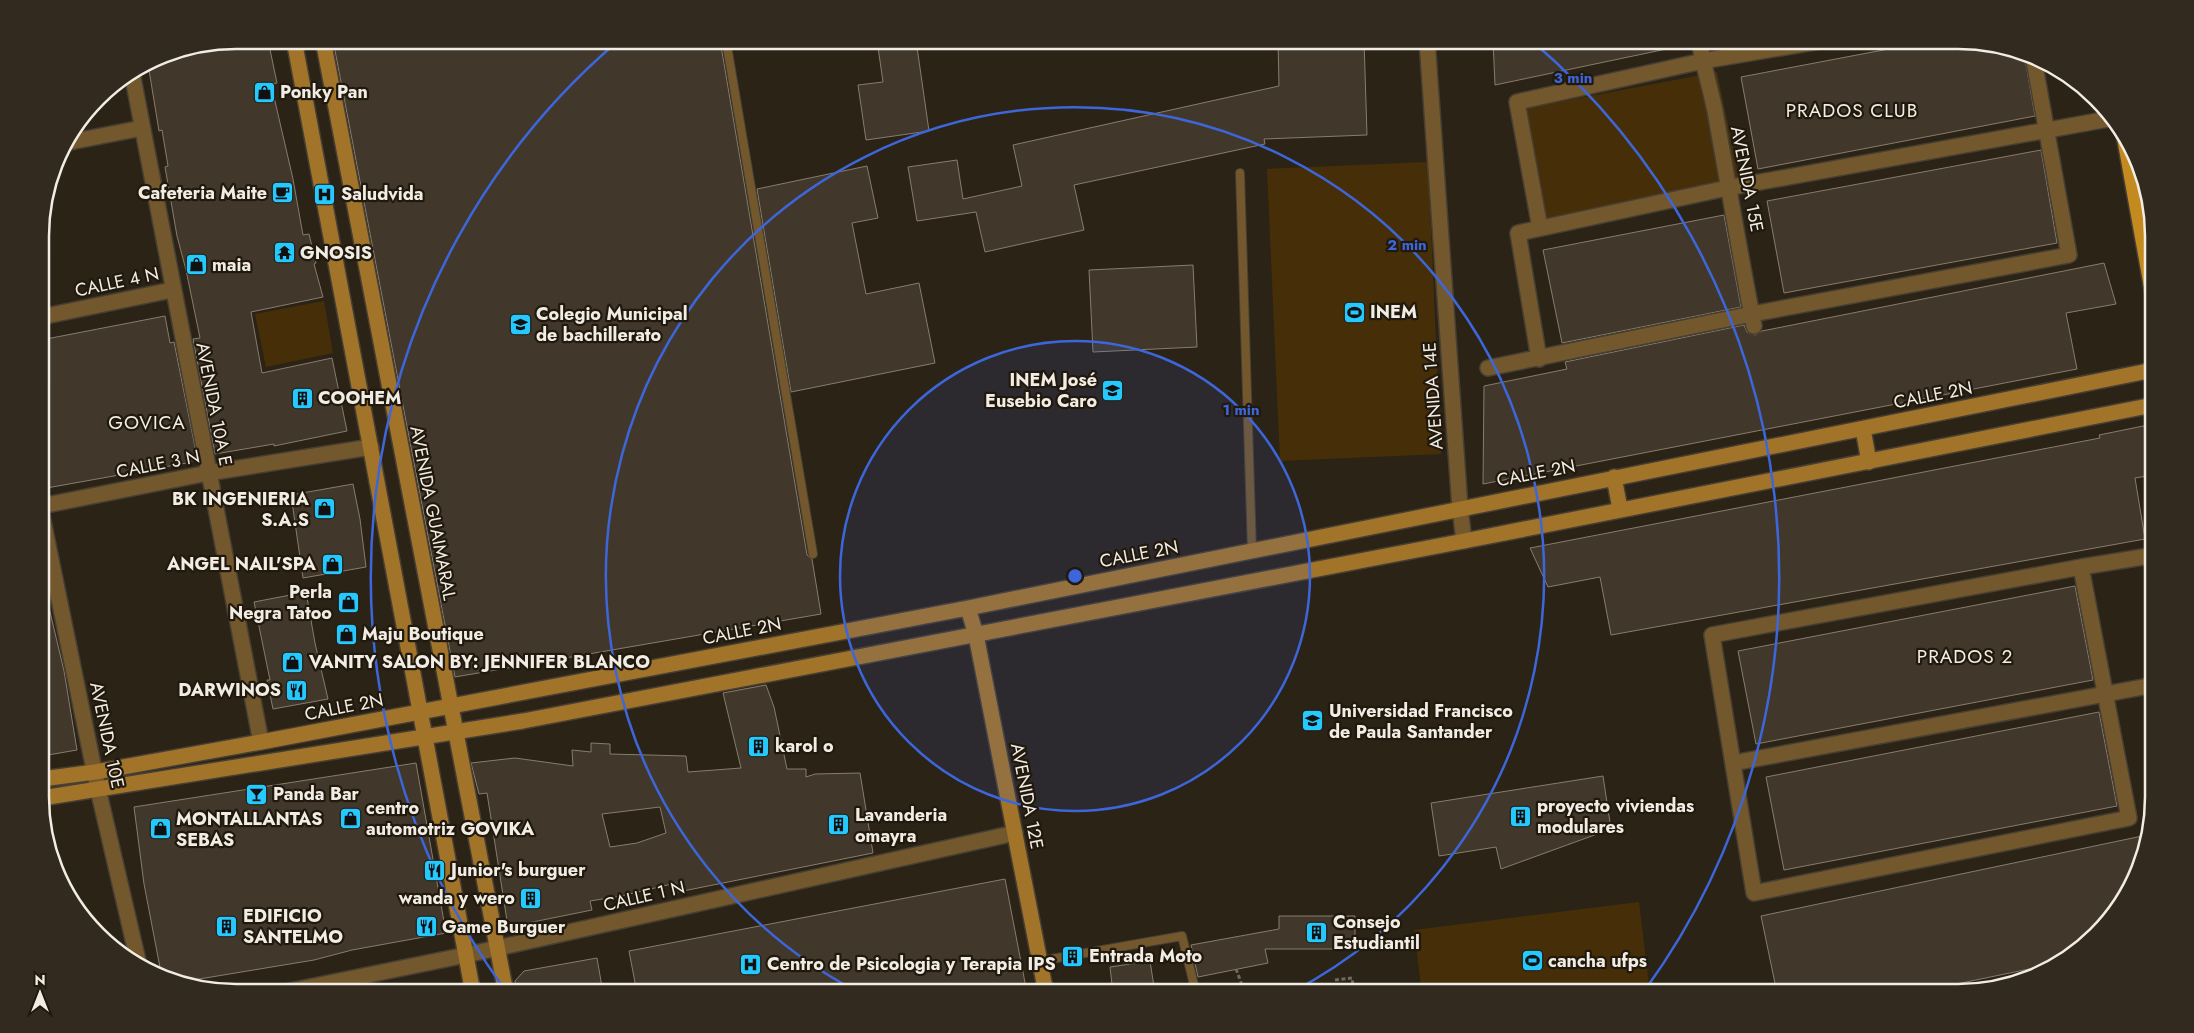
<svg xmlns="http://www.w3.org/2000/svg" width="2194" height="1033" viewBox="0 0 2194 1033" font-family="Jost,sans-serif">
<style>
.green{fill:#462f08}
.building{fill:#41382b;stroke:#877c6e;fill-rule:evenodd}
.lines{fill:none;stroke-linecap:round;stroke-linejoin:round}
.lane-casing{stroke:#473f33;stroke-width:10}
.street-casing{stroke:#473f33;stroke-width:18}
.secondary-casing{stroke:#473f33;stroke-width:18}
.primary-casing{stroke:#473f33;stroke-width:18}
.path{stroke:#70695d;stroke-width:3;stroke-dasharray:4 2.5;stroke-linecap:butt}
.lane{stroke:#74582d;stroke-width:8}
.street{stroke:#74582d;stroke-width:15}
.secondary{stroke:#a17429;stroke-width:15}
.primary{stroke:#c38a1f;stroke-width:15}
.ring{fill:none;stroke:#3d66da;stroke-width:2.5}
.labels{text-anchor:middle;dominant-baseline:central;stroke-width:4.5;stroke-linejoin:round;paint-order:stroke}
.poi-label{font-size:18px;font-weight:bold;fill:#f2ede4;stroke:#21190d;text-anchor:start}
.street-label{font-size:18px;fill:#f2ede4;stroke:#21190d}
.neighbourhood-label{font-size:19px;letter-spacing:1px;fill:#f2ede4;stroke:#21190d}
.rim{fill:none;stroke:#f2ede4;stroke-width:2.5}
.centre{fill:#3d66da;stroke:#21190d;stroke-width:2.5}
.ring-label{font-size:15px;text-anchor:middle;font-weight:bold;fill:#3d66da;stroke:#21190d;stroke-width:4.5;stroke-linejoin:round;paint-order:stroke}
</style>
<rect width="100%" height="100%" fill="#2b2316"/>
<path class="green" d="M1717,72l23,110 -199,38 -19,-111z
M1428,162l13,292 -161,7 -13,-292z
M324,301l9,52 -67,14 -11,-53z
M1639,902l11,91h-228l-8,-63z"/>
<path class="building" d="M236,40h32l9,43 -6,1 22,95 10,56 6,-1 7,29 -2,1 9,33 -72,15 11,61 70,-15 15,73 -73,15v-2l-59,10 -22,-115 7,-1 -14,-68 -9,-34 -12,-69 3,-1 -6,-36 -3,1 -10,-61 2,-1 -1,-7 11,-7z
M333,40h387l87,515 5,4 9,55 -366,63z
M877,40h39l13,91 -63,9 -8,-55 25,-3z
M1278,40h86l3,95 -103,4 1,5 -191,41 10,45 -99,22 -9,-40 -59,9 -9,-54 49,-7 6,39 59,-13 -9,-41 266,-59z
M1493,40h183v7l-181,38z
M1936,40h22l66,13 11,63 -277,53 -17,-92z
M2041,150l16,93 -273,50 -17,-92z
M867,166l11,52 -26,5 14,71 53,-11 16,80 -144,29 -34,-203z
M1724,215l17,92 -179,36 -19,-93z
M2104,263l12,41 -50,9 11,56 -594,115 1,-98 83,-17 -2,-7 179,-37 3,7 8,3 7,-4z
M1193,265l4,82 -104,5 -4,-82z
M165,316l5,27 4,-1 23,115 -6,1 1,4 -151,27v-149z
M2153,424v51l-18,3 10,61 -534,96 -11,-58 -52,10 -18,-39 570,-110 -1,-3z
M353,484l7,35 6,48 -63,11 -12,-83z
M2075,586l18,94 -337,64 -18,-93z
M306,592l9,51 13,56 -55,10 -6,-29h3l-16,-78z
M46,595l18,76 13,79 -35,6 -1,-160z
M766,685l8,22 13,62h19v8l9,-3 45,-1 13,80 -195,39 -2,-9 -55,13 -31,5 2,9 -84,17 -21,-134 -8,1 -8,-31 44,-5 58,8 -1,-16 19,2v-9l19,1v10l76,2 2,16 53,-4 -18,-75zM660,807l6,26 -29,10 -27,4 -8,-33z
M2099,712l18,94 -333,64 -18,-93z
M416,763l30,170 -94,17 -38,10 -133,22 -19,-4 -18,-94 -10,-77z
M1603,776l8,53 -110,40 -5,-22 -57,9 -8,-53z
M2147,835l-8,37 -33,54 -43,36 -150,31h-136l-16,-77z
M1005,879l22,114h-390l-8,-42z
M1279,916h76v33h-90l3,14 -70,14 -7,-32 88,-16z
M597,958l6,35h-86l-2,-12 9,-10z
M1150,961l5,32h-42l-3,-26z"/>
<g class="lines">
<defs>
<path id="lane" d="M726,40l87,514
M1240,173l12,378
M1040,961l142,-25 14,57
M1312,993l10,-2 8,2"/>
<path id="street" d="M1427,40l33,468 4,33
M1699,40c4,24 11,47 16,71 13,72 25,144 39,215
M132,73l129,669
M65,143l77,-15
M1540,228l-23,-126 186,-41 124,-21
M41,317l131,-27
M1539,359l-21,-126 209,-45 387,-70
M1488,368l264,-54 317,-59 -36,-200
M41,506l167,-33 163,-26
M41,511l57,278 41,176
M2081,567l48,251 -375,75 -42,-258 369,-68 62,-10
M1733,763l421,-78
M280,993l186,-38 549,-122"/>
<path id="secondary" d="M294,40l179,953
M323,40l183,953
M1863,429l6,33
M1614,477l6,32
M968,608l8,27 70,358
M42,779l53,-7 166,-30 707,-134 1185,-238
M42,798l481,-77 941,-180 689,-136"/>
<path id="primary" d="M2124,135l29,160"/>
</defs>
<use href="#lane" class="lane-casing"/>
<use href="#street" class="street-casing"/>
<use href="#secondary" class="secondary-casing"/>
<use href="#primary" class="primary-casing"/>
<path class="path" d="M1236,969l9,24
M1335,980l17,-2 2,15
M1247,993l55,-8"/>
<use href="#lane" class="lane"/>
<use href="#street" class="street"/>
<use href="#secondary" class="secondary"/>
<use href="#primary" class="primary"/>
</g>
<circle cx="1075" cy="576" r="235" fill="#3d66da" fill-opacity=".12"/>
<g class="ring">
<circle cx="1075" cy="576" r="235"/>
<path d="M858 992A469 469 0 1 1 1292 992"/>
<path d="M505 990A704 704 0 0 1 618 41M1532 41A704 704 0 0 1 1645 990"/>
</g>
<defs>
<symbol id="shop-square" viewBox="-11 -11 22 22"><rect x="-9" y="-9" width="18" height="18" rx="4" fill="#25c9fe" stroke="#21190d"/><path d="M-5-2.5h2.3a2.7 3.5 0 0 1 5.4 0H5L5.5 6h-11ZM-1.5-2.5h3a1.5 2.3 0 0 0-3 0Z" fill="#111"/></symbol>
<symbol id="cafe-square" viewBox="-11 -11 22 22"><rect x="-9" y="-9" width="18" height="18" rx="4" fill="#25c9fe" stroke="#21190d"/><path d="M-5.5-4.5H6V0H3Q3 3.5 0 3.5H-2.5Q-5.5 3.5-5.5 0ZM3-3.2v2h1.7v-2ZM-6 4.5H4V6H-6Z" fill="#111"/></symbol>
<symbol id="hospital-square" viewBox="-11 -11 22 22"><rect x="-9" y="-9" width="18" height="18" rx="4" fill="#25c9fe" stroke="#21190d"/><path d="M-5-5h3v3.5h4V-5h3V5h-3V1.5h-4V5h-3Z" fill="#111"/></symbol>
<symbol id="temple-square" viewBox="-11 -11 22 22"><rect x="-9" y="-9" width="18" height="18" rx="4" fill="#25c9fe" stroke="#21190d"/><path d="M0-6L5-2H3V0L6.5 2.5H4V6H1.5V3h-3V6H-4V2.5H-6.5L-3 0V-2H-5Z" fill="#111"/></symbol>
<symbol id="stadium-square" viewBox="-11 -11 22 22"><rect x="-9" y="-9" width="18" height="18" rx="4" fill="#25c9fe" stroke="#21190d"/><path d="M0-5a6.5 5 0 1 0 0 10a6.5 5 0 1 0 0-10ZM-3.5-1.8h7v3.6h-7Z" fill="#111"/></symbol>
<symbol id="school-square" viewBox="-11 -11 22 22"><rect x="-9" y="-9" width="18" height="18" rx="4" fill="#25c9fe" stroke="#21190d"/><path d="M0-5L7-2L0 1L-7-2ZM-4 1L0 2.5L4 1V4Q0 6-4 4Z" fill="#111"/></symbol>
<symbol id="university-square" viewBox="-11 -11 22 22"><rect x="-9" y="-9" width="18" height="18" rx="4" fill="#25c9fe" stroke="#21190d"/><path d="M0-5L7-2L0 1L-7-2ZM-4 1L0 2.5L4 1V4Q0 6-4 4Z" fill="#111"/></symbol>
<symbol id="building-square" viewBox="-11 -11 22 22"><rect x="-9" y="-9" width="18" height="18" rx="4" fill="#25c9fe" stroke="#21190d"/><path d="M-4-6H4V6H1V3H-1V6H-4ZM-2.5-4.3h1.7v1.8h-1.7ZM.8-4.3h1.7v1.8H.8ZM-2.5-1h1.7V.8h-1.7ZM.8-1h1.7V.8H.8Z" fill="#111"/></symbol>
<symbol id="restaurant-square" viewBox="-11 -11 22 22"><rect x="-9" y="-9" width="18" height="18" rx="4" fill="#25c9fe" stroke="#21190d"/><path d="M-5-6h1v4h1v-4h1v4h1v-4h1v5L-1.5 .5V6h-2V.5L-5-1ZM5-6V6H3V1.5H1.5Q1.5-4 5-6Z" fill="#111"/></symbol>
<symbol id="bar-square" viewBox="-11 -11 22 22"><rect x="-9" y="-9" width="18" height="18" rx="4" fill="#25c9fe" stroke="#21190d"/><path d="M-6-5H6L.8 .8V4.5H3.5V6h-7V4.5H-.8V.8Z" fill="#111"/></symbol>
</defs>
<g fill-rule="evenodd">
<use href="#shop-square" x="252" y="80" width="25" height="25"/>
<use href="#cafe-square" x="270" y="180" width="25" height="25"/>
<use href="#hospital-square" x="312" y="182" width="25" height="25"/>
<use href="#temple-square" x="272" y="240" width="25" height="25"/>
<use href="#shop-square" x="184" y="252" width="25" height="25"/>
<use href="#stadium-square" x="1342" y="300" width="25" height="25"/>
<use href="#school-square" x="508" y="312" width="25" height="25"/>
<use href="#university-square" x="1100" y="378" width="25" height="25"/>
<use href="#building-square" x="290" y="386" width="25" height="25"/>
<use href="#shop-square" x="312" y="496" width="25" height="25"/>
<use href="#shop-square" x="320" y="552" width="25" height="25"/>
<use href="#shop-square" x="336" y="590" width="25" height="25"/>
<use href="#shop-square" x="334" y="622" width="25" height="25"/>
<use href="#shop-square" x="280" y="650" width="25" height="25"/>
<use href="#restaurant-square" x="284" y="678" width="25" height="25"/>
<use href="#university-square" x="1300" y="708" width="25" height="25"/>
<use href="#building-square" x="746" y="734" width="25" height="25"/>
<use href="#bar-square" x="244" y="782" width="25" height="25"/>
<use href="#building-square" x="1508" y="804" width="25" height="25"/>
<use href="#shop-square" x="338" y="806" width="25" height="25"/>
<use href="#building-square" x="826" y="812" width="25" height="25"/>
<use href="#shop-square" x="148" y="816" width="25" height="25"/>
<use href="#restaurant-square" x="422" y="858" width="25" height="25"/>
<use href="#building-square" x="518" y="886" width="25" height="25"/>
<use href="#building-square" x="214" y="914" width="25" height="25"/>
<use href="#restaurant-square" x="414" y="914" width="25" height="25"/>
<use href="#building-square" x="1304" y="920" width="25" height="25"/>
<use href="#building-square" x="1060" y="944" width="25" height="25"/>
<use href="#stadium-square" x="1520" y="948" width="25" height="25"/>
<use href="#hospital-square" x="738" y="952" width="25" height="25"/>
</g>
<g class="labels">
<g class="poi-label">
<text x="280" y="92">Ponky Pan</text>
<text x="267" y="193" text-anchor="end">Cafeteria Maite</text>
<text x="341" y="194">Saludvida</text>
<text x="300" y="253">GNOSIS</text>
<text x="212" y="265">maia</text>
<text x="1370" y="312">INEM</text>
<text x="536" y="314">Colegio Municipal<tspan x="536" dy="21">de bachillerato</tspan></text>
<text x="1097" y="380" text-anchor="end">INEM José<tspan x="1097" dy="21">Eusebio Caro</tspan></text>
<text x="318" y="398">COOHEM</text>
<text x="309" y="499" text-anchor="end">BK INGENIERIA<tspan x="309" dy="21">S.A.S</tspan></text>
<text x="316" y="564" text-anchor="end">ANGEL NAIL'SPA</text>
<text x="332" y="592" text-anchor="end">Perla<tspan x="332" dy="21">Negra Tatoo</tspan></text>
<text x="362" y="634">Maju Boutique</text>
<text x="309" y="662">VANITY SALON BY: JENNIFER BLANCO</text>
<text x="281" y="690" text-anchor="end">DARWINOS</text>
<text x="1329" y="711">Universidad Francisco<tspan x="1329" dy="21">de Paula Santander</tspan></text>
<text x="775" y="746">karol o</text>
<text x="273" y="794">Panda Bar</text>
<text x="1537" y="806">proyecto viviendas<tspan x="1537" dy="21">modulares</tspan></text>
<text x="366" y="808">centro<tspan x="366" dy="21">automotriz GOVIKA</tspan></text>
<text x="855" y="815">Lavanderia<tspan x="855" dy="21">omayra</tspan></text>
<text x="176" y="819">MONTALLANTAS<tspan x="176" dy="21">SEBAS</tspan></text>
<text x="451" y="870">Junior's burguer</text>
<text x="515" y="898" text-anchor="end">wanda y wero</text>
<text x="243" y="916">EDIFICIO<tspan x="243" dy="21">SANTELMO</tspan></text>
<text x="1333" y="922">Consejo<tspan x="1333" dy="21">Estudiantil</tspan></text>
<text x="442" y="927">Game Burguer</text>
<text x="1089" y="956">Entrada Moto</text>
<text x="1548" y="961">cancha ufps</text>
<text x="767" y="964">Centro de Psicologia y Terapia IPS</text>
</g>
<g class="street-label">
<text transform="translate(1747 179) rotate(79)">AVENIDA 15E</text>
<text transform="translate(117 282) rotate(-12)">CALLE 4 N</text>
<text transform="translate(1933 395) rotate(-11)">CALLE 2N</text>
<text transform="translate(1433 396) rotate(-94)">AVENIDA 14E</text>
<text transform="translate(214 404) rotate(79)">AVENIDA 10A E</text>
<text transform="translate(158 464) rotate(-11)">CALLE 3 N</text>
<text transform="translate(1536 473) rotate(-11)">CALLE 2N</text>
<text transform="translate(433 513) rotate(79)">AVENIDA GUAIMARAL</text>
<text transform="translate(1139 554) rotate(-11)">CALLE 2N</text>
<text transform="translate(742 631) rotate(-11)">CALLE 2N</text>
<text transform="translate(344 707) rotate(-11)">CALLE 2N</text>
<text transform="translate(107 735) rotate(78)">AVENIDA 10E</text>
<text transform="translate(1027 796) rotate(79)">AVENIDA 12E</text>
<text transform="translate(644 896) rotate(-13)">CALLE 1 N</text>
</g>
<g class="neighbourhood-label">
<text x="1852" y="110">PRADOS CLUB</text>
<text x="147" y="422">GOVICA</text>
<text x="1965" y="656">PRADOS 2</text>
</g>
</g>
<path d="M0 0H2194V1033H0ZM236 49H1958A187 187 0 0 1 2145 236V797A187 187 0 0 1 1958 984H236A187 187 0 0 1 49 797V236A187 187 0 0 1 236 49Z" fill="#322a1e" fill-rule="evenodd"/>
<path class="rim" d="M236 49H1958A187 187 0 0 1 2145 236V797A187 187 0 0 1 1958 984H236A187 187 0 0 1 49 797V236A187 187 0 0 1 236 49Z"/>
<circle cx="1075" cy="576" r="8" class="centre"/>
<g class="ring-label">
<text x="1573" y="83">3 min</text>
<text x="1407" y="250">2 min</text>
<text x="1241" y="415">1 min</text>
</g>
<g transform="translate(40 993)" stroke="#21190d" stroke-width="4" paint-order="stroke">
<path d="M0-4L9 19L0 12L-9 19Z" fill="#f2ede4"/>
<text y="-8" font-size="14" font-weight="bold" text-anchor="middle" fill="#f2ede4">N</text>
</g>
</svg>
